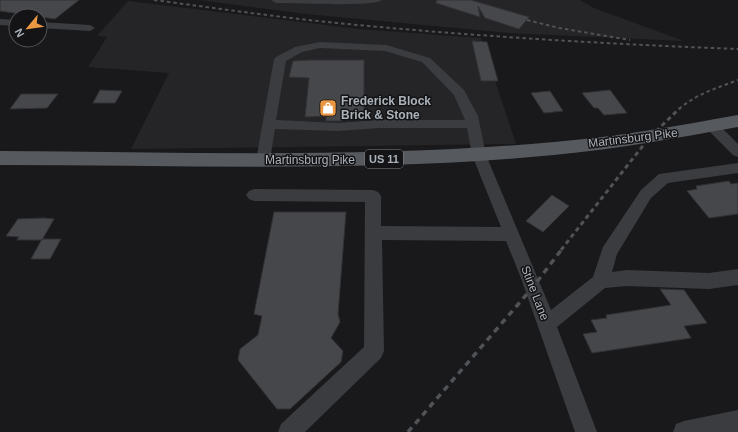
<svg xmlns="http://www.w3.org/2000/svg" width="738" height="432" viewBox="0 0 738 432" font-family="Arial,sans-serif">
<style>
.built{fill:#252528}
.building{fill:#46474b;stroke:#333336}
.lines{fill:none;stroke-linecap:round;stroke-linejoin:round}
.minor{fill:#3a3c3f;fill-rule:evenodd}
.major{fill:#56595e;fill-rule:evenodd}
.rail-far2{stroke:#4f5256;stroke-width:2;stroke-dasharray:3.5 3;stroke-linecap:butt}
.rail-far1{stroke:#4f5256;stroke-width:3;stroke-dasharray:4.5 3.5;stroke-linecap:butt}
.rail{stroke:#4f5256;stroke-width:3.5;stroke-dasharray:6 5;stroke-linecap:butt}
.labels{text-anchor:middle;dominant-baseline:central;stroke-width:3;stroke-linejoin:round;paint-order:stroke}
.shield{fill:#141416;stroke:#7e8389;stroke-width:1}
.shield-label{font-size:11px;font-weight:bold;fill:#acb2ba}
.poi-label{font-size:12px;font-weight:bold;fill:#acb2ba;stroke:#141416;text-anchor:start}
.street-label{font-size:12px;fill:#acb2ba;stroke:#141416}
</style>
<rect width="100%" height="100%" fill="#19191b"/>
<path class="built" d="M199,0h381l14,8 90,33 -175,-8 -203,-19z
M128,1l230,28 123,9 35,106 -385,5 38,-76 -81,-6 19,-30 -10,-1z"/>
<path class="building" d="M0,0h79l-24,19 -55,-8z
M437,0h34l58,17 -10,12 -34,-11 -7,-12 2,11 -44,-14z
M472,41l15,1 11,39h-17z
M312,60h52v56l-21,1 -1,4h-16v-5l-21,1 4,-39 -20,-1 4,-16z
M100,90l22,1 -7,12h-22z
M610,90l17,23 -23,2 -6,-7h-4l-12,-15z
M550,91l13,20 -19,2 -13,-20z
M21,94h37l-11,14 -37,1z
M729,181l2,3 7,-1v31l-29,4 -22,-27 10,-2 -1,-3z
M552,195l17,11 -26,26 -17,-11z
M274,212h72l-8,102 2,8 -9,16 12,13 -2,11 -51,47h-13l-39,-49 2,-11 18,-14 4,-19 -8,-2z
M44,218l10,1 -12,21h-25l2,-3 -13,-1 12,-17z
M42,239h19l-11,20h-19z
M660,289l24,1 23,33 -23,3 7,12 -99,15 -9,-19 14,-2 -6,-12 16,-2 -1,-3 65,-10z"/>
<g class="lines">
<path class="minor" d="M271,0h111c-6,7 -91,3 -106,3z
M0,19l16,1v6l-16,-1z
M40,22l50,3 5,3 -5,3 -50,-3z
M320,42l66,3 44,13 34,32 14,26 8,39 65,155 42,-33 10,-30 38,-57 18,-16 79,-11v10l-70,10 -17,15 -34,56 -5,18 15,-2 82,3 29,-4v16l-29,4 -82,-3 -22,2 -48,39 40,105h-22l-54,-154 -15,-37 -124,-1 2,111 -3,7 -76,74h-27l3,-8 83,-77 1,-145 -111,-1 -5,-2 -3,-4 3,-4 5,-2 119,1 5,2 3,4v30l120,1 -29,-72 -5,-27h-88l-41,3 -63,-2 -5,31 -2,4 -5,1 -5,-1 -2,-4 18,-101 2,-2 19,-10zM320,48l65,3 37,11 32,33 11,25h-86l-41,3 -62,-3 10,-59 16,-9z
M712,122l5,1 21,21v13l-5,-2 -26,-26 -2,-3 2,-3z
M738,410v22h-65l3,-8 8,-3z"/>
<path class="major" d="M738,115v12c-61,11 -122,22 -184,28 -184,18 -369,10 -554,10v-14c185,1 370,8 554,-9 62,-5 123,-16 184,-27z"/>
<path class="rail-far2" d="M154,0c61,8 122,17 183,23 133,13 267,21 401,26
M527,20l32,8 71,12
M679,109c17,-15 38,-21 59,-29"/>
<path class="rail-far1" d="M561,250l88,-112 31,-30"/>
<path class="rail" d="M408,432l125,-145 29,-38"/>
</g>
<defs>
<symbol id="shop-square" viewBox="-11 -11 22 22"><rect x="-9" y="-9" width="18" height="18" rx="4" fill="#e99742" stroke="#141416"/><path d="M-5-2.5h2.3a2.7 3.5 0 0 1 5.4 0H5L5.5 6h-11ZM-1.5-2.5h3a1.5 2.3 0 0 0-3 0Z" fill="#fff"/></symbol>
</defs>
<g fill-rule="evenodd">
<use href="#shop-square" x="318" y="98" width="20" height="20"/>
</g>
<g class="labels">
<rect class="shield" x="365" y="150" width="38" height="18" rx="3"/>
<g class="shield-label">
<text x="384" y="159">US 11</text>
</g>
<g class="poi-label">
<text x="341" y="101">Frederick Block<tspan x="341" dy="14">Brick &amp; Stone</tspan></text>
</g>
<g class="street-label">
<text transform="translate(633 138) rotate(-7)">Martinsburg Pike</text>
<text x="310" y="160">Martinsburg Pike</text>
<text transform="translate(535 293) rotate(69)">Stine Lane</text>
</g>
</g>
<g transform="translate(28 28) rotate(241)"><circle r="19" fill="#141416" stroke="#515358"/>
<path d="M0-3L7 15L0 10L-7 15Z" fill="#e99742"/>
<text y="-6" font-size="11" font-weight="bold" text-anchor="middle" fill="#acb2ba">N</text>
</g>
</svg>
